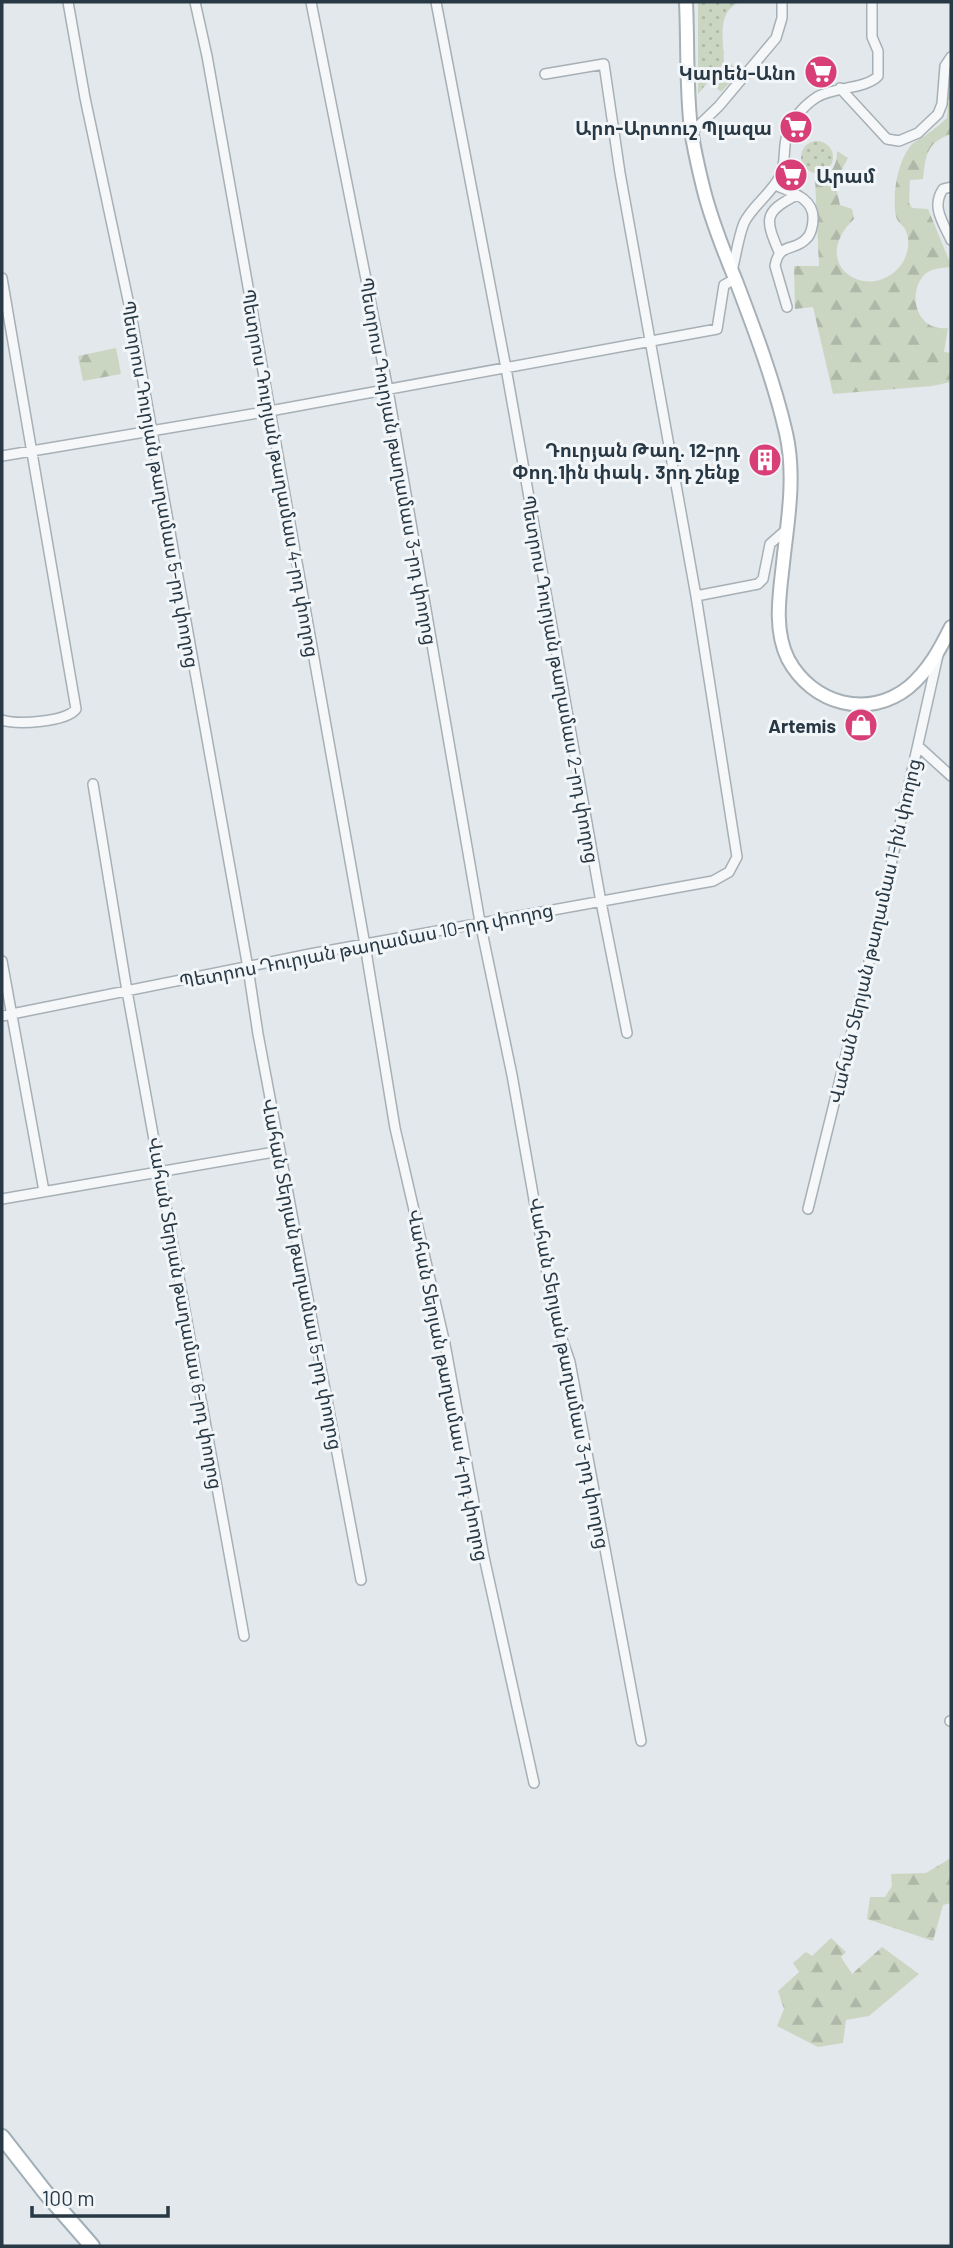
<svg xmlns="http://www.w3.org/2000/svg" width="953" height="2248" viewBox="0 0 953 2248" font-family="Barlow,'Noto Sans Armenian',sans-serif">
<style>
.forest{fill:url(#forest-firs)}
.park{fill:url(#park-dots)}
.pitch{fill:#cbd6c2}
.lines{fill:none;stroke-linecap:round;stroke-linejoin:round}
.street-casing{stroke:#a6b0b6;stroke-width:12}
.secondary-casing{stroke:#a6b0b6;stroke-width:16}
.primary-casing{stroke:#a0afb8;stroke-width:18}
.street{stroke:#f5f7f9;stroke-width:9}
.secondary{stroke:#fff;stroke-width:12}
.primary{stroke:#fff;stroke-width:14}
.labels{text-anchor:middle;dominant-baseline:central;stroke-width:6;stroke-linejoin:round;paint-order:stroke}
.poi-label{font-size:19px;font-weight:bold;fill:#283945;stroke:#f2f6f8;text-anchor:end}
.street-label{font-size:19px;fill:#283945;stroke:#f2f6f8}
</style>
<defs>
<pattern id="forest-firs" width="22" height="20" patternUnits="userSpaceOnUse" patternTransform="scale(1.75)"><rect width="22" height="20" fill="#cbd6c2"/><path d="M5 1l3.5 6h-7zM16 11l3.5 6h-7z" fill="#aeb8a8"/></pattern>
<pattern id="park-dots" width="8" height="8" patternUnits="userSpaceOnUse" patternTransform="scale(1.75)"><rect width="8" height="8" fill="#cbd6c2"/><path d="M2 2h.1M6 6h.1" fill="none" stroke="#aeb8a8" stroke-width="1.8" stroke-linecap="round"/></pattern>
</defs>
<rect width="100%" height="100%" fill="#e2e8eb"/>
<path class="forest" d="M951,64v70c-25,9 -25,21 -28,45l-13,1 -1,23 3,5 16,1 23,56v2c-9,1 -19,1 -26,7 -18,18 -10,58 23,54l-4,24 7,1v29l-19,4 -99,8 -20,-87 -18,2 -1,-43h25l-4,-88c16,-1 22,-12 22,-27l11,7 -13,24 5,23 12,4 2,10c-48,46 16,86 47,46 7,-9 10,-25 4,-36 -3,-5 -8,-7 -9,-13 -4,-19 1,-52 13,-68 4,-7 15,-11 21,-16 6,-4 11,-9 17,-14z
M116,348l5,26 -38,7 -5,-25z
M951,1858v45l-8,2 -10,36 -66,-22 3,-22h15l7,-11 -1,-12 35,-1z
M831,1938l15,14 -5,5 11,17 30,-27 37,27 -50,42 -23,4 -3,23 -25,4 -41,-21 7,-17 -6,-18 21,-19 -6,-9 13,-11 6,4z"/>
<path class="park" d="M698,2l40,1c-22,10 -14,40 -14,60l-26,31z
M801 157a16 16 0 1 1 32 0a16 16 0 1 1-32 0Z"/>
<path class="pitch" d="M730,63l10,9 -19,20 -10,-9z"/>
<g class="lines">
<defs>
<path id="street" d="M68,2l17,96 46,216 117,654 10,66 103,546
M195,2l12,54 158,889 30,183 50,216 39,213 50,226
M311,2l77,388 92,532 32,153 43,244 15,43 71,379
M436,2l70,366 95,534 26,131
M840,88l47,51 12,2 19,-8 20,-19 4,-10 3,-38 6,-9
M692,132l27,-26 57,-68 6,-20v-16
M775,185c16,7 39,13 38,34 0,6 -2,16 -7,20 -12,13 -27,3 -31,27l12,41
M951,187l-8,2c-12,18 0,33 8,51
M779,252c-14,-33 -16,-40 18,-57
M732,271c4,-15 6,-33 12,-48 8,-17 27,-29 36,-47 6,-12 3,-24 6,-37 3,-17 17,-33 31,-42 17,-10 49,-8 61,-21v-25l-6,-14v-35
M2,278l74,431c-10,13 -58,16 -74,11
M2,456l268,-45 447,-82 7,-44 11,-6
M696,596l62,-12 5,-5 7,-35 17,-15
M918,746l33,30
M93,784l34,207 117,645
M2,961l42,230
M2,1016l308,-62 403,-73 16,-9 8,-15 -41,-261 -76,-423 -16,-109 -59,10
M2,1199l278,-48
M808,1209l62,-251 68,-303
M950,1721h1"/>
<path id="secondary" d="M686,2c2,42 0,85 5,127 3,21 8,42 13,62 8,31 20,61 32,90 19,50 38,100 50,152 9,39 3,81 -2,121 -3,33 -12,73 4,105 24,45 80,61 121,28 20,-17 31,-38 42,-60"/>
<path id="primary" d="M2,2137l43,55 47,54"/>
</defs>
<use href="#street" class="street-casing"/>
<use href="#secondary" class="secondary-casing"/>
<use href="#primary" class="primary-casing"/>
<use href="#street" class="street"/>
<use href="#secondary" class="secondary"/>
<use href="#primary" class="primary"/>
</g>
<defs>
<symbol id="supermarket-disc" viewBox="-11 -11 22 22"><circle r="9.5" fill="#d83f77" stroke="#f2f6f8"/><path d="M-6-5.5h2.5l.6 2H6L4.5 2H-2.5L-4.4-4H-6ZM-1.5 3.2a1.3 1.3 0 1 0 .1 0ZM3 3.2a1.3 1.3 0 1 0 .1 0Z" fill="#fff"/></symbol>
<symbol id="building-disc" viewBox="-11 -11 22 22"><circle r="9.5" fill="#d83f77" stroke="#f2f6f8"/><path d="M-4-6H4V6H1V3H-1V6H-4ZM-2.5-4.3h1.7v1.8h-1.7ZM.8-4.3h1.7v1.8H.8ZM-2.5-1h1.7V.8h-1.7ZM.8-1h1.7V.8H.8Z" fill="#fff"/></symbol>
<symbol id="shop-disc" viewBox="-11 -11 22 22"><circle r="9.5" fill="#d83f77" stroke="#f2f6f8"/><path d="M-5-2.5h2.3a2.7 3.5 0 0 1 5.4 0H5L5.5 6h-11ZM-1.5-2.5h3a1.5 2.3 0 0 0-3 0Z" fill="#fff"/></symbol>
</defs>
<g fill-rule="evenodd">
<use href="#supermarket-disc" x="802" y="53" width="38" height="38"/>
<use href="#supermarket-disc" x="777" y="108" width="38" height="38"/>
<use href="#supermarket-disc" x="772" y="156" width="38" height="38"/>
<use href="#building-disc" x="746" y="441" width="38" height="38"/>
<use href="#shop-disc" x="842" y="706" width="38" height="38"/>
</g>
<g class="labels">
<g class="poi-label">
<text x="796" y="72">Կարեն-Անո</text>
<text x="772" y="127">Արո-Արտուշ Պլազա</text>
<text x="816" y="175" text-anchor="start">Արամ</text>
<text x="740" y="449">Դուրյան Թաղ. 12-րդ<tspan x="740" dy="22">Փող.1ին փակ․ 3րդ շենք</tspan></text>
<text x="836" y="725">Artemis</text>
</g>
<g class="street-label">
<text transform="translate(399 461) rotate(80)">Պետրոս Դուրյան թաղամաս 3-րդ փողոց</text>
<text transform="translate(281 473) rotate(80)">Պետրոս Դուրյան թաղամաս 4-րդ փողոց</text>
<text transform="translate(161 484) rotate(80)">Պետրոս Դուրյան թաղամաս 5-րդ փողոց</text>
<text transform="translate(561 679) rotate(80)">Պետրոս Դուրյան թաղամաս 2-րդ փողոց</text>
<text transform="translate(874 931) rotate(-77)">Վահան Տերյան թաղամաս 1-ին փողոց</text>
<text transform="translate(366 945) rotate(-11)">Պետրոս Դուրյան թաղամաս 10-րդ փողոց</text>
<text transform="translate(303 1274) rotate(79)">Վահան Տերյան թաղամաս 5-րդ փողոց</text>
<text transform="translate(186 1313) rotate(80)">Վահան Տերյան թաղամաս 6-րդ փողոց</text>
<text transform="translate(570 1373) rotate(79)">Վահան Տերյան թաղամաս 3-րդ փողոց</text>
<text transform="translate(449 1385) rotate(79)">Վահան Տերյան թաղամաս 4-րդ փողոց</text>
</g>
</g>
<rect width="953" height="2248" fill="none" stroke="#283945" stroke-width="7"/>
<path d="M32 2206v10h136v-10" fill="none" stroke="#283945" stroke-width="3.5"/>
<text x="42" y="2206" font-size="21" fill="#283945" stroke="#f2f6f8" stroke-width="5" paint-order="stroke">100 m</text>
</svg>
